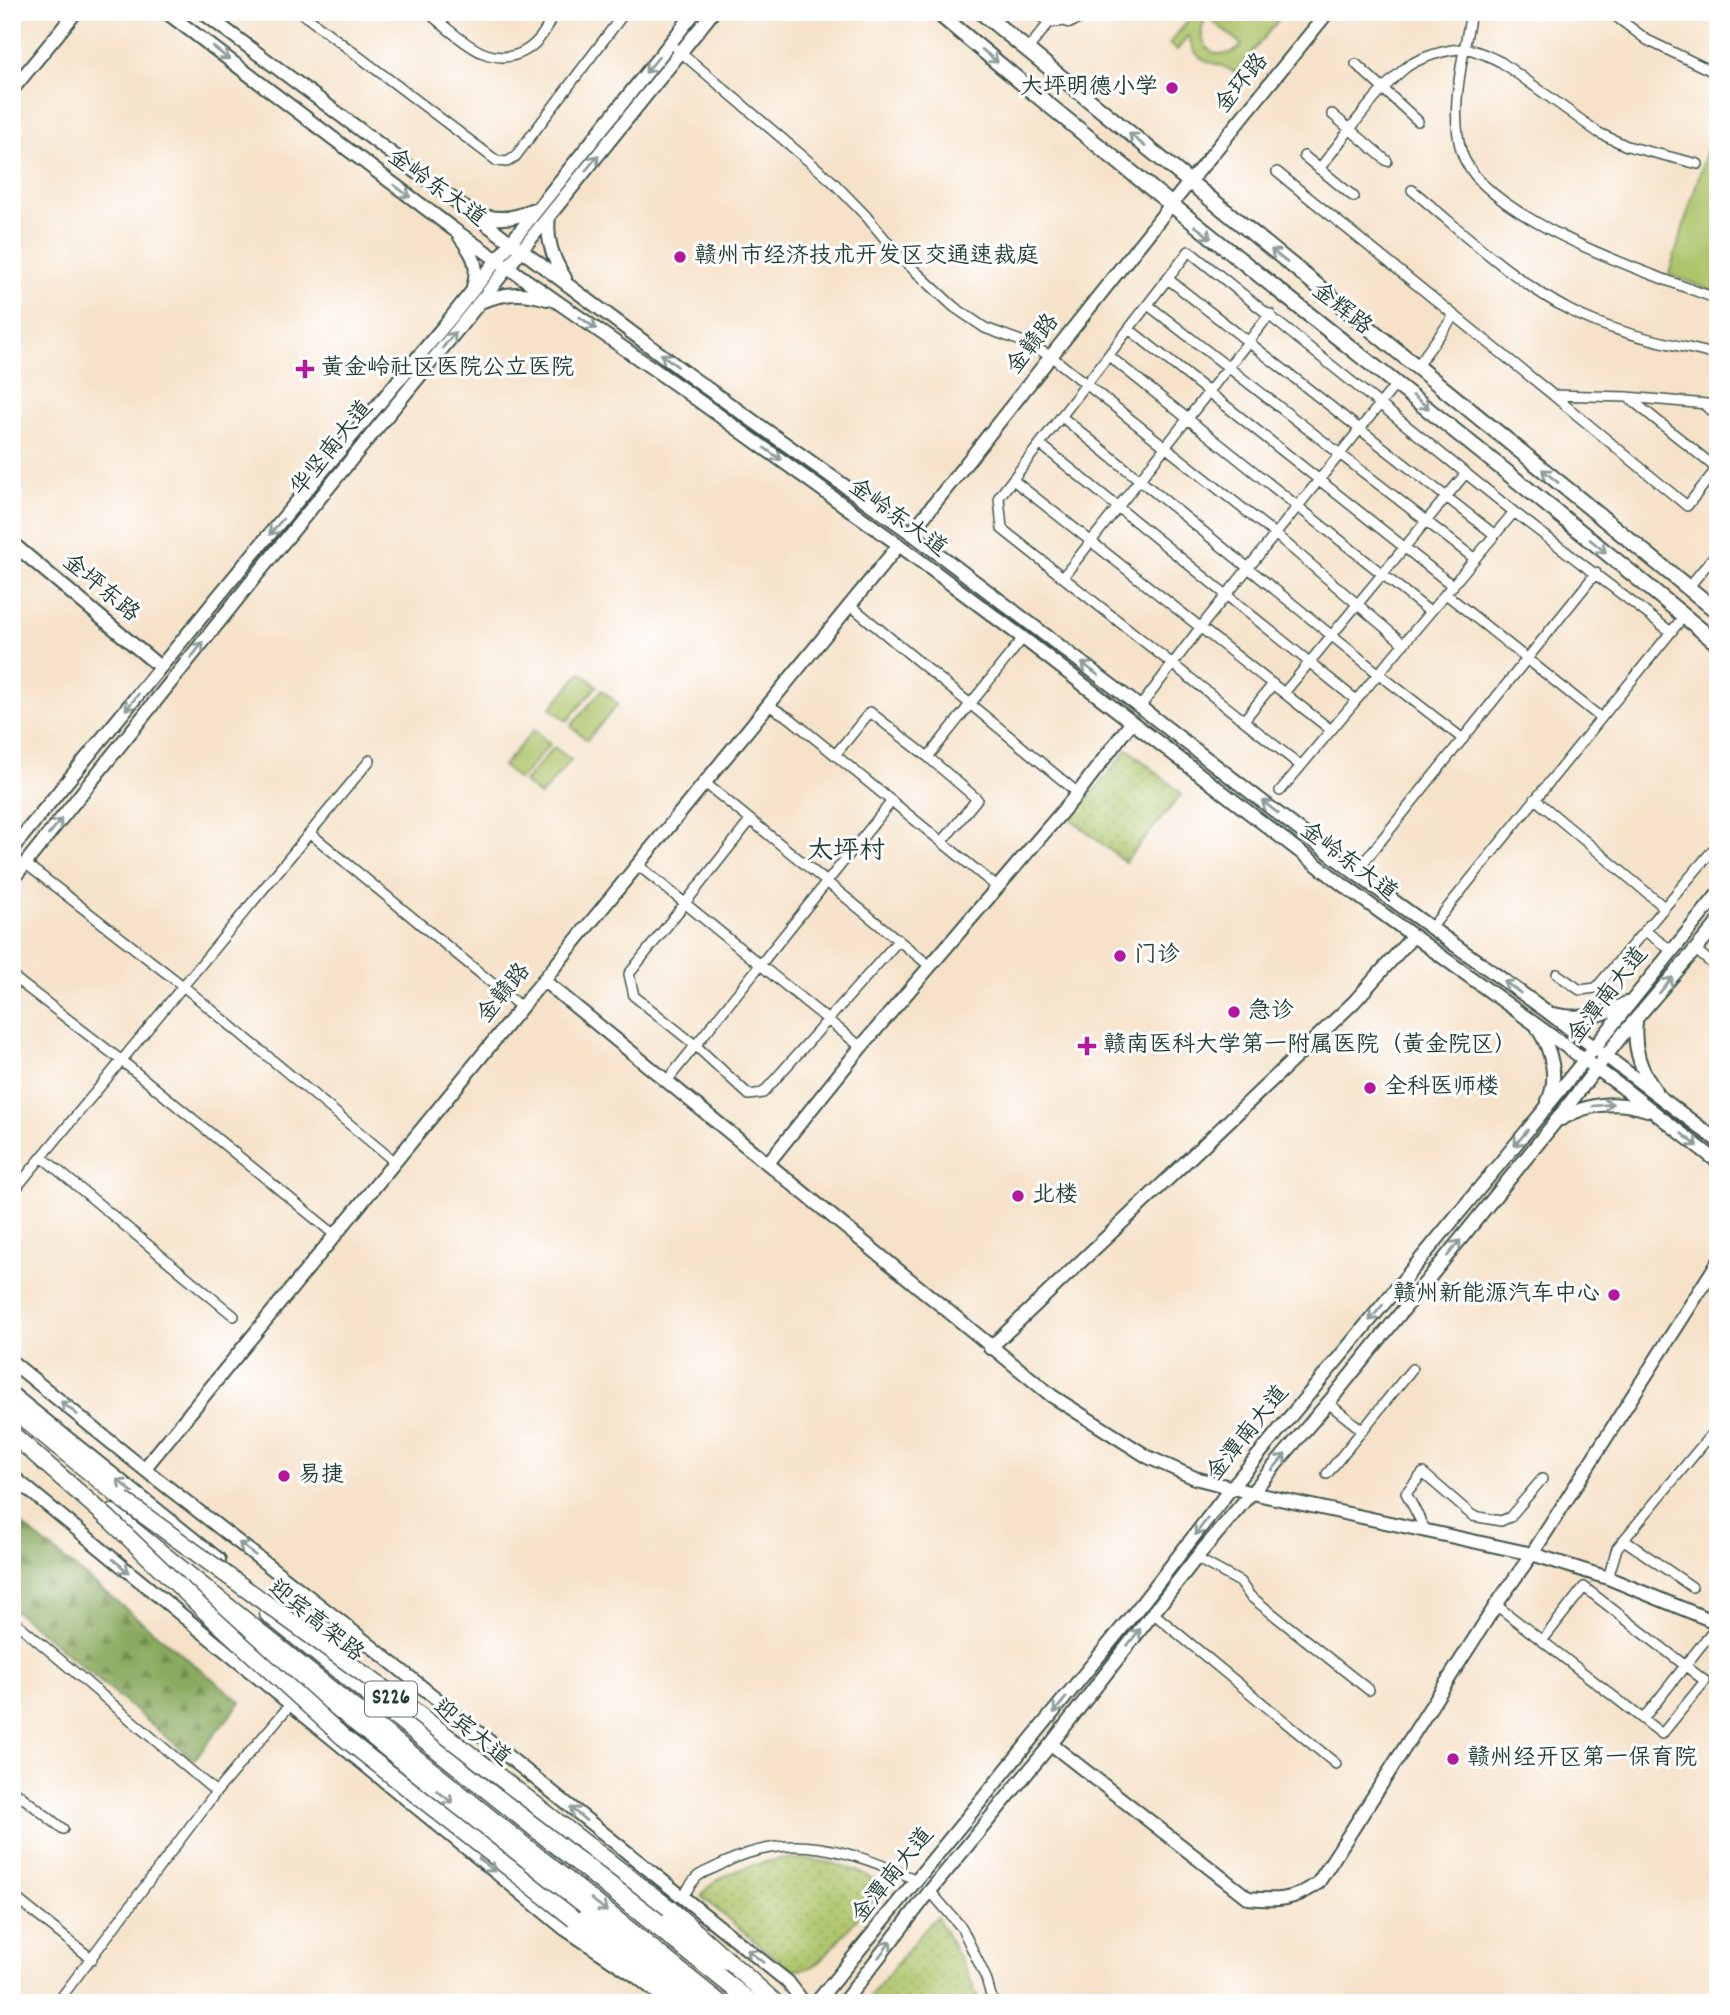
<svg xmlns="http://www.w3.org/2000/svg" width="1730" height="2015" viewBox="0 0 1730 2015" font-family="Dekko,'LXGW WenKai TC',sans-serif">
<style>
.grass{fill:url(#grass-dots);stroke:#66814f;stroke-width:2}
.forest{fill:url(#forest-firs);stroke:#547449;stroke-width:2}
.garden{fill:#adc56a;stroke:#66814f;stroke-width:2;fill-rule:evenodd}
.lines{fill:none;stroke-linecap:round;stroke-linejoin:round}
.street-casing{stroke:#3f564a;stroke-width:12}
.secondary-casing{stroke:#3f564a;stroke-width:16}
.primary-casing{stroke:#3f564a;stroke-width:18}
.highway-casing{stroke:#3f564a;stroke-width:19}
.street{stroke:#fff;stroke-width:9}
.secondary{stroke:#fff;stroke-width:12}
.primary{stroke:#fff;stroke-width:14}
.highway{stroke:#fff;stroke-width:16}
.highway-bridge-casing{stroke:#3f564a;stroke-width:19;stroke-linecap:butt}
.highway-bridge{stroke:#fff;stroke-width:16}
.oneway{stroke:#8f9e9a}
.poi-dot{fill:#b5179e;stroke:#fff;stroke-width:2.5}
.labels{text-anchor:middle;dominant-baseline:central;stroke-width:6;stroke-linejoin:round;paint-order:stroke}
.shield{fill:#fff;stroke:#627771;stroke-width:2}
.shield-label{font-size:21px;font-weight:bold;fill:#1f3d34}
.street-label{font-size:23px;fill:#1f3d34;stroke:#fff}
.poi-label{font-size:23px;fill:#1f3d34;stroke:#fff;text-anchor:start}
.quarter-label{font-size:26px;fill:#1f3d34;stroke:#fff}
</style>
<defs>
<pattern id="grass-dots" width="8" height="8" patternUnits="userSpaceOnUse" patternTransform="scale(1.75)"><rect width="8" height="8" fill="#adc56a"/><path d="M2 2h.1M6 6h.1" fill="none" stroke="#8ca158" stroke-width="1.8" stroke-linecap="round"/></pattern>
<pattern id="forest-firs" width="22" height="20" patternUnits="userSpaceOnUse" patternTransform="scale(1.75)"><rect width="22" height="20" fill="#8aaa5e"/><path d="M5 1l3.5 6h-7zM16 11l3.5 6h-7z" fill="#708c4e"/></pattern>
</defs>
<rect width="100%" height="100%" fill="#fff"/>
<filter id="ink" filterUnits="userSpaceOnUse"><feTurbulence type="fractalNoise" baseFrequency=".0143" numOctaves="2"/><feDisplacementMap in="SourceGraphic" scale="14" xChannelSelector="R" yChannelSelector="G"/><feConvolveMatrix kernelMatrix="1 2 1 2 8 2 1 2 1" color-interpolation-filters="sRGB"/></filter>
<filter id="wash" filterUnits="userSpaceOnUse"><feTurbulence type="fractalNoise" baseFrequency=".00686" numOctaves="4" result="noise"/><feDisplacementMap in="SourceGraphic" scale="28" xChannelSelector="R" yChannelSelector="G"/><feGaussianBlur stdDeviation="1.57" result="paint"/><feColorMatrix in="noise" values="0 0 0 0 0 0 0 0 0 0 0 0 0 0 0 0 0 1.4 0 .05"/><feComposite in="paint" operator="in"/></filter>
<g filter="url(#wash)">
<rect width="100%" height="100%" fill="#f6e2c9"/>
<path class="grass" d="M1128,749l54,45 -57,68 -54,-43z
M783,1859c37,-2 68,6 99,25l2,4 -64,73c-12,10 -24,11 -37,4l-82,-69c14,-22 57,-34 82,-37z
M937,1917l29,53 14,33h-115l63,-78z"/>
<path class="forest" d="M12,1517l229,185 -47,58 -182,-152z"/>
<path class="garden" d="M1195,12h90l-50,61c-19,-15 -40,-4 -46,-38l-12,15 -8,-6zM1207,17h1l34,28c-10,10 -21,12 -33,5 -9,-11 -10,-22 -2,-33z
M1718,114v179l-49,-19z
M581,672l16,14 -30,35 -16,-13z
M602,690l16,14 -31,36 -16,-14z
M534,730l16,14 -31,36 -16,-14z
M554,747l17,13 -31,36 -16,-14z"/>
</g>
<g filter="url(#ink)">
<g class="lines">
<defs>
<path id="street" d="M300,12l197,149 10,1 8,-5 110,-145
M427,12c17,13 35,31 54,40 35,15 62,-7 72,-40
M1036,12l13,11
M1062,12l2,9 6,2 9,-4 2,-7
M1471,12c-7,43 -22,95 -10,138 17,67 196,127 257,149
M1610,12l37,28 71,34
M677,49l155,132 34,35 34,41 54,50 31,21 44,16 23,13 223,177 129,110
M1027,50l22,-27 15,-2
M1356,64l62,57
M1332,114l55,47
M1304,156l50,41
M1319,169c25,-31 55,-75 85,-100 13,-11 45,-21 62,-20 12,1 24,8 35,13l98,71 28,13 71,18
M1277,172l276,223 74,2 91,8
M1412,190c51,42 99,89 157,120 46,24 99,33 149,45
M1168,279l327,256
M1148,305l327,254
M1129,329l324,257
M1109,356l321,256
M1416,367l38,-51
M1554,396l133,110 31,-39
M1628,397l88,71
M1703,404l15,12
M1062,417l317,257 84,65
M1040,444l316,256
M1013,480l318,250
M1063,577l207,-263
M1688,588l30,-37
M1446,594l155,124
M850,605l228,188
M1284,693l182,-220
M768,705l23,14 206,168
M1140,707l60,-79 197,-245
M1244,720l29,-36
M835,755l35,-43 58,45 49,42 -35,43
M928,757l95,-119
M1301,766l-299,-237 -3,-32 190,-246 325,261 157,120
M705,783l225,183
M1280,791l234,-279
M1535,799l129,108
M750,821l-121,153 5,22 61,49 54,50 14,-2 135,-152
M310,833l211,174
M26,864l157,122 212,176
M638,865l223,182
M1355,873l241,-300
M1431,928l253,-312
M1645,931l26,19
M1696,950l22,19
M1557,974l23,16 16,-2 122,-144
M12,976l110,85 213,174
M666,1082l226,-281
M42,1157l192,159
M12,1193l358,-433
M1328,1403l34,27
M1327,1474l85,-105
M1426,1531l-20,-38 17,-20 50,43 28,5 9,-4 32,-38
M1624,1540l68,47
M1196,1558l44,24 10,14 119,94
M1608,1578l9,-30 92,-111
M1496,1605l166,129 43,-53 -121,-94 -42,54
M1153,1613l183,151
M12,1619l204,173
M1643,1719l75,-95
M12,1789l51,40
M930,1891l32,37 24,50 7,25
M12,1895l80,64
M682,1897c5,-6 10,-16 16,-21 7,-5 17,-8 24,-12 68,-35 129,-13 195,16
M57,2003l159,-211 74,-87"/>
<path id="secondary" d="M166,12l287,217 232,162 214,154 124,93 320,247 279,202 96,75
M202,12l492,367 217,154 229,174 215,166 194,140 169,128
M12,90l64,-78
M475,213c19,7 39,7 56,-3
M549,216c-3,23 3,42 16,62
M460,237c13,17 20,29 13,50
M480,302c25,-9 42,-11 67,-3
M911,533l259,-327 158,-194
M12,543l148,124
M12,849l231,-283 206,-246 246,-308
M12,880l243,-303 204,-249 254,-316
M543,980l509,416 96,61 47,21 57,15 280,61 76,24 110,45
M1553,1014c26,6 50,3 73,-11
M1636,1022c-3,26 4,47 19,68
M1538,1029c13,20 21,49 10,72
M1561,1119c27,-16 56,-19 86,-9
M768,1163l93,-116 217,-254 53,-70
M990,1348l364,-346 58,-65
M12,1362l132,107 196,152 448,361 16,21
M144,1469l755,-924
M12,1476l553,453 71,47 34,27
M1051,1744l197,154c29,3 45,3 70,-15l178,-278 36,-51 186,-292
M816,2003l327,-401 88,-114 309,-373 178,-221
M843,2003l87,-112 121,-147 145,-186 132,-155 224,-277 71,-92 95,-111"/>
<path id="primary" d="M937,12c256,216 523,418 781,632
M981,12l737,600
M12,1395l206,165
M203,1600l495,403
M507,1792l214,171"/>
<path id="highway" d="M12,1409l120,98
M112,1513l608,490
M268,1614l484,389
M669,1908l107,95
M574,1919l114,84"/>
</defs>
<use href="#street" class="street-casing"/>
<use href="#secondary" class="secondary-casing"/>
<use href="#primary" class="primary-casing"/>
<use href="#highway" class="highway-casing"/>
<use href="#street" class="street"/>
<use href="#secondary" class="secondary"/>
<use href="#primary" class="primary"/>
<use href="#highway" class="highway"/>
<defs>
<path id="highway-bridge" d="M12,1434l97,85 96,92 138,126 231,182
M123,1500l282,204 264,204"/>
</defs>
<use href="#highway-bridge" class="highway-bridge-casing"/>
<use href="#highway-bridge" class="highway-bridge"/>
</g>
<defs><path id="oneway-shaft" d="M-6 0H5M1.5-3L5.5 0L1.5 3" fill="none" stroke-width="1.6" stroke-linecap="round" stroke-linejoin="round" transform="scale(1.75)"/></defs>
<g class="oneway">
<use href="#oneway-shaft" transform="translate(221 53) rotate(37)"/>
<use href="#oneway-shaft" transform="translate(990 56) rotate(40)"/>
<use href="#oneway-shaft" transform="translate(652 65) rotate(129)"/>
<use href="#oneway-shaft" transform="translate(1137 140) rotate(-141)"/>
<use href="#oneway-shaft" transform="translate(592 163) rotate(-51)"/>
<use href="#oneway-shaft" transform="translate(402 191) rotate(37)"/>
<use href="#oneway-shaft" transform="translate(1203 232) rotate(38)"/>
<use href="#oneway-shaft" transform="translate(1279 256) rotate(-141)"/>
<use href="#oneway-shaft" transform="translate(588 323) rotate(35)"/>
<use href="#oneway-shaft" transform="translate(449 340) rotate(-51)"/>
<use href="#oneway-shaft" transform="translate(669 360) rotate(-143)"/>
<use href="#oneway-shaft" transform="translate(1421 402) rotate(39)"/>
<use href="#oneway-shaft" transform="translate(773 454) rotate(36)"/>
<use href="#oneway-shaft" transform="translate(1550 476) rotate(-141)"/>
<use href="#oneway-shaft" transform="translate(276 527) rotate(130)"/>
<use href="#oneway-shaft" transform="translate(1598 546) rotate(39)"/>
<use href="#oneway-shaft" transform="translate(197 650) rotate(-52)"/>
<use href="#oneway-shaft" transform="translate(1090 669) rotate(-143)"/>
<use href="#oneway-shaft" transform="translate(132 702) rotate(129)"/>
<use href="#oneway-shaft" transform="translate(1270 807) rotate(-142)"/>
<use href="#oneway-shaft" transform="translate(55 827) rotate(-51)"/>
<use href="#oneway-shaft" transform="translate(1666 985) rotate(-50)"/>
<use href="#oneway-shaft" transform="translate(1512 987) rotate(-144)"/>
<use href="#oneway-shaft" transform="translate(1603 1105) rotate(-6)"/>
<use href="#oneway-shaft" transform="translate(1521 1138) rotate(130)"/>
<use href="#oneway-shaft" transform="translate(1690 1140) rotate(38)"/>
<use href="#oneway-shaft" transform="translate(1454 1248) rotate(-51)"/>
<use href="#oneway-shaft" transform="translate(1376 1313) rotate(130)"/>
<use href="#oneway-shaft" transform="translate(69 1408) rotate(-141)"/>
<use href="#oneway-shaft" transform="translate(1279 1462) rotate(-50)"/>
<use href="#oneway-shaft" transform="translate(125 1486) rotate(-141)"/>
<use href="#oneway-shaft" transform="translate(1201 1527) rotate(127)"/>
<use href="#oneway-shaft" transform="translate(247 1549) rotate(-142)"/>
<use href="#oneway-shaft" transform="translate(121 1566) rotate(40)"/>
<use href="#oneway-shaft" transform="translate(1134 1637) rotate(-52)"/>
<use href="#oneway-shaft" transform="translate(1060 1705) rotate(129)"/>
<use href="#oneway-shaft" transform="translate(445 1797) rotate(39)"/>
<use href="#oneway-shaft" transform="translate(578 1814) rotate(-141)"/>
<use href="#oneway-shaft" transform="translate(487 1865) rotate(39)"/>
<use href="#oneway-shaft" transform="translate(599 1905) rotate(39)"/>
<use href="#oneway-shaft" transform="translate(885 1949) rotate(-52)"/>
<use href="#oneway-shaft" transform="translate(755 1956) rotate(-142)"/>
</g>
</g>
<g class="poi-dot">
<circle cx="1172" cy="88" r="7"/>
<circle cx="680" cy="257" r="7"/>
<path d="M301.5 358.5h7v7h7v7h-7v7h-7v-7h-7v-7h7z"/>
<circle cx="1120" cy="956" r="7"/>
<circle cx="1234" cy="1012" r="7"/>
<path d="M1083.5 1035.5h7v7h7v7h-7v7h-7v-7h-7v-7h7z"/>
<circle cx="1370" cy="1088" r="7"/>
<circle cx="1018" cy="1196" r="7"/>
<circle cx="1614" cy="1295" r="7"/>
<circle cx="284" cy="1476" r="7"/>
<circle cx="1453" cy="1759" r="7"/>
</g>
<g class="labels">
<rect class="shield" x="365" y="1681.5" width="52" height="35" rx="5"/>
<g class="shield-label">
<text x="391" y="1699">S226</text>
</g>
<g class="street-label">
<text transform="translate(1243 84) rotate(-51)">金环路</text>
<text transform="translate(436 189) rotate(36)">金岭东大道</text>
<text transform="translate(1341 310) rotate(38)">金辉路</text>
<text transform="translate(1034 345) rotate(-52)">金赣路</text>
<text transform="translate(333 449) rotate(-51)">华坚南大道</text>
<text transform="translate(897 519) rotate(36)">金岭东大道</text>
<text transform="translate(100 589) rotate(40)">金坪东路</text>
<text transform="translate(1348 863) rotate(37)">金岭东大道</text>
<text transform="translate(505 994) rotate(-51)">金赣路</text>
<text transform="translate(1609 996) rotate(-52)">金潭南大道</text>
<text transform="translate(1249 1434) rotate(-51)">金潭南大道</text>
<text transform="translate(315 1622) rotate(39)">迎宾高架路</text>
<text transform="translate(471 1734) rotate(39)">迎宾大道</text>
<text transform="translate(894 1876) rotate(-51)">金潭南大道</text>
</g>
<g class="poi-label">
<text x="1158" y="88" text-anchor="end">大坪明德小学</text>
<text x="694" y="257">赣州市经济技术开发区交通速裁庭</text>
<text x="321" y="369">黄金岭社区医院公立医院</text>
<text x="1134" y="956">门诊</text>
<text x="1248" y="1012">急诊</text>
<text x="1103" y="1046">赣南医科大学第一附属医院（黄金院区）</text>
<text x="1384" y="1088">全科医师楼</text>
<text x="1032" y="1196">北楼</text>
<text x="1600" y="1295" text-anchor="end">赣州新能源汽车中心</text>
<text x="298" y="1476">易捷</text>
<text x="1467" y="1759">赣州经开区第一保育院</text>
</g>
<g class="quarter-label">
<text x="846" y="852">太坪村</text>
</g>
</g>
<rect width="1730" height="2015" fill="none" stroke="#fff" stroke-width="42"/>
</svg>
